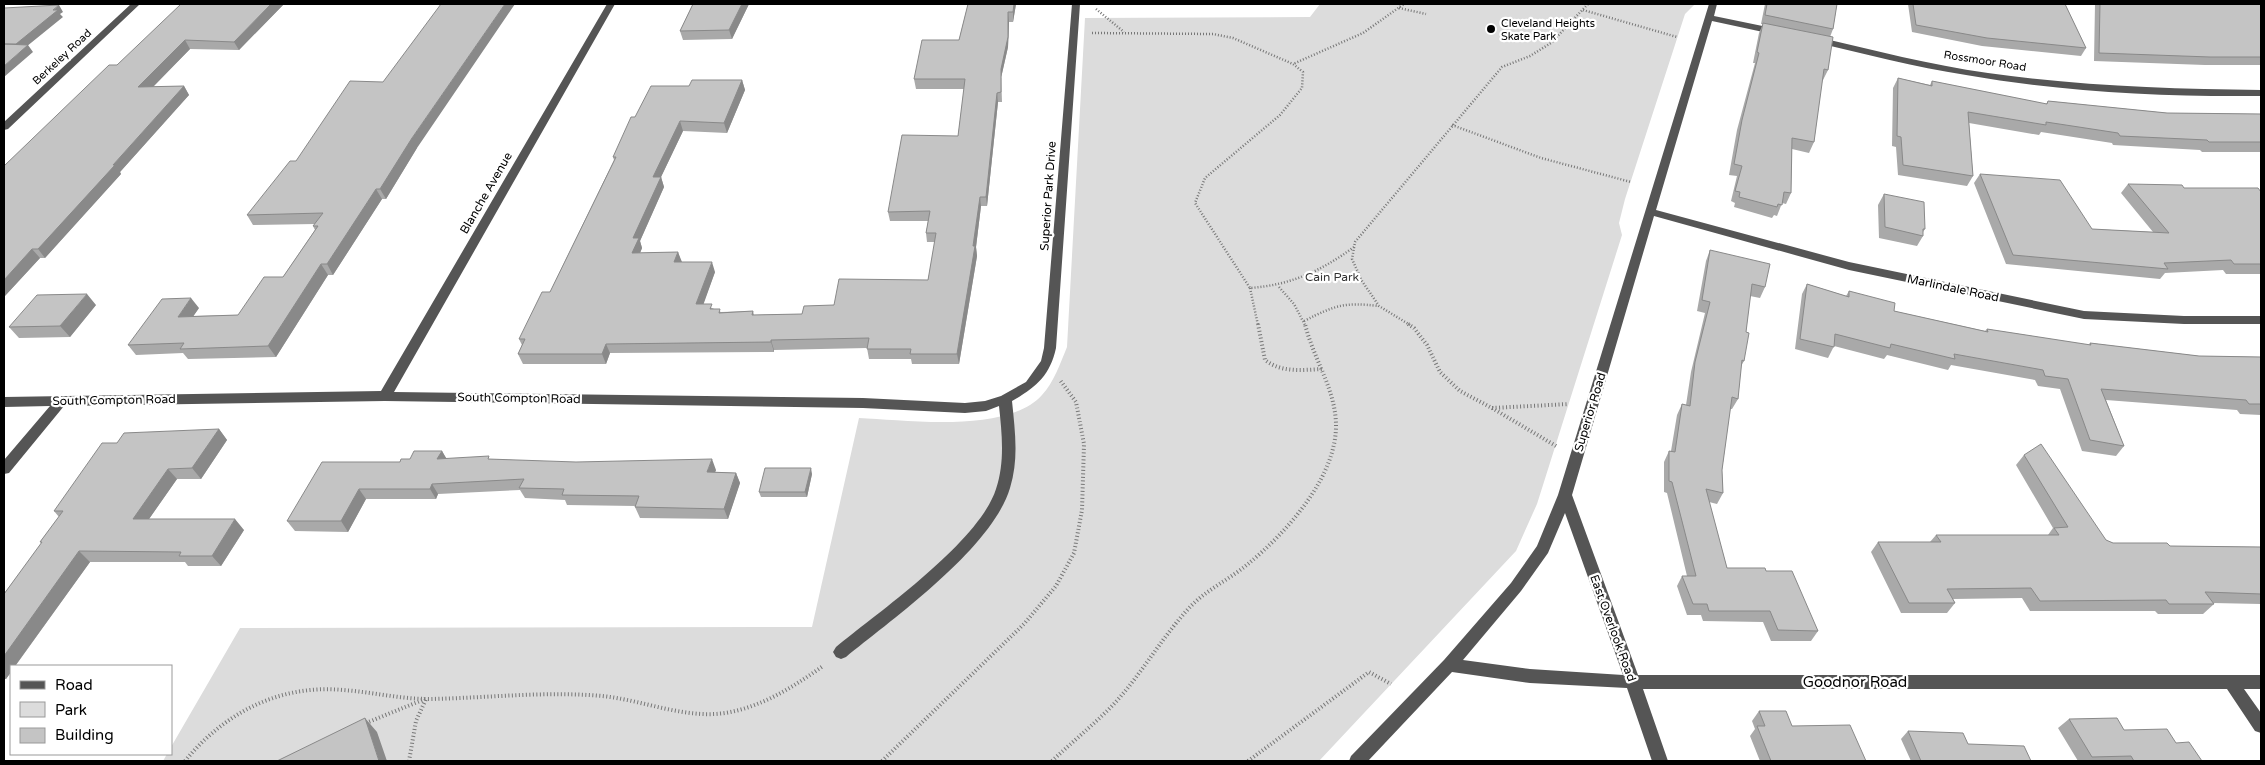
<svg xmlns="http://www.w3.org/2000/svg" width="2265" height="765" viewBox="0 0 2265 765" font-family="'Varela Round',sans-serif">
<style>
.green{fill:#dcdcdc}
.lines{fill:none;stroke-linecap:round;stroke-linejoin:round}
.path-far1{stroke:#777;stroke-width:2.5;stroke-dasharray:1 2;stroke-linecap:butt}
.path{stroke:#777;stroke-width:4;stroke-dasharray:1 2.5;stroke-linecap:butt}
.minor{fill:#555;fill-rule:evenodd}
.wall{fill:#a9a9a9}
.shaded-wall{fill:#898989}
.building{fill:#c4c4c4;stroke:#898989}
.poi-dot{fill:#000;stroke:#fff;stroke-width:2}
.labels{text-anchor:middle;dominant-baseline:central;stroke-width:4.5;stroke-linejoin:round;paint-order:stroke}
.far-poi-label{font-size:11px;fill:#000;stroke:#fff;text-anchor:start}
.far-street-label{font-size:11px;fill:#000;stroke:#fff}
.street-label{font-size:12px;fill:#000;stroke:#fff}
.park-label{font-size:12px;fill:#333;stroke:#fff}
.near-street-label{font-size:15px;fill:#000;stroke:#fff}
</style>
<rect width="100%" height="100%" fill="#fff"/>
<path class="green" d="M1320,4h375l-10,10 -60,185 -6,24 3,12 -85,269 -21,47 -197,210h-1156l4,-7h4v-7l69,-119 572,-1 47,-209c48,2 148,16 183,-23 12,-13 18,-31 25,-48l18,-329 225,-1z"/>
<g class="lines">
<path class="path-far1" d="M1399,8l27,6
M1096,9l28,23
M1583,10l94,27
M1092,33l121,1 20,4 60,26
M1452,125l89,33 90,24
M1354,247c-33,24 -63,38 -104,41l-55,-85 10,-25 75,-63 22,-27 1,-16 -10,-8 70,-31 41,-29
M1279,287l15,17 11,21
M1250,288l8,37
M1304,321c32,-16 40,-19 75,-15
M1410,325l-31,-19 -17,-25 -10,-22 3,-17 147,-175 28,-11 21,-13 37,-39"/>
<path class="path" d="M1258,324l7,36c17,13 37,10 57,9
M1408,324l6,4 13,17 13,27 20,19 32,17 77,-4
M1492,408l64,38
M366,723l59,-24
M185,761c39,-48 95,-77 158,-71 29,2 57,9 86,9 58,-1 116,-8 173,-3 41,4 82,23 123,17 37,-6 68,-26 98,-47
M409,761l7,-40 10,-22
M882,761l142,-137 32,-38 18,-33 8,-43 2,-66 -8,-42 -16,-22
M1052,761c19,-18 40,-35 59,-54 29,-30 50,-69 79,-100 16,-17 40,-28 58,-43 38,-31 89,-87 88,-140 -1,-36 -23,-66 -31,-100
M1248,761l121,-89 22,12"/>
<path class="minor" d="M131,4h9l-132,125 -4,1v-8z
M607,4h8l-221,388 469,6 102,5 20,-2 16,-5 25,-14 15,-21 3,-13 28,-344h8l-24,344c-6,28 -21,40 -44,53 3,30 7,58 -2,87 -18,60 -115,129 -164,169l-5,2 -5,-2 -3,-5 3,-5c44,-36 143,-105 160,-158 9,-27 6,-55 3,-83l-13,5 -21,2 -102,-5 -478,-7 -321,5 -55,67 -5,1v-14l46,-54 -46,1v-10l377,-6z
M1709,4h8l-3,12 63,13 5,3 -5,3 -65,-14 -56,189 193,52 235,49 100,5h77v8h-77l-100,-5 -235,-49 -195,-54 -82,279 66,180h623v14h-17l17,24v20l-6,-2 -28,-42h-584l25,72h-16l-25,-73 -97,-5 -78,-11 -84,89h-19l2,-5 93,-96 67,-77 26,-37 21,-51zM1565,513l58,162 -93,-6 -67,-9 58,-69 27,-38z
M1817,37c57,13 113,28 171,36 90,13 182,16 273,17v6c-98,1 -199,-4 -295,-21 -51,-8 -102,-21 -152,-33v-4z"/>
</g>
<path class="wall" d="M284,4l-45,46 -49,-1 -37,38 31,-1 5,9 -69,77 1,2 -76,84h-5l-36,39v-131l113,-101z
M693,4h56l-17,35 -49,1 -3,-9z
M968,4h48l-3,18h-4l-1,25 -7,31 1,24h-4l-11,104h-6l-5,41 1,9 -18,108h-47l-1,-5h-42l-2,-11 -93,2v2l-164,1 -4,11h-83l-5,-10 4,-9 -3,-6 31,-47 64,-132 -1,-3 22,-40 54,-31 53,-6 3,10 -18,43 -44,-2 -22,46 3,10 -24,54 2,7 -2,5 38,-1 3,10 34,10 -12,32 18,8 32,-1 1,4 48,-1 32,-9 94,-25 7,-38h-8l-1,-9 2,-12h-38l-2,-9 70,-76 6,-47h-48l-2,-10 45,-39z
M1765,4h72l-4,25 -3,8 -2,33 -5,10h-1l-8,62 -5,11 -17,-4 -1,44 -5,11 -4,-1 -5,13 -3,-1 -2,3 -38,-11 1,-4 -4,-2 6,-25 -8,-1 8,-45 18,-67h-2l6,-30 4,-9h-2z
M1908,4h157l21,44 -5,8 -99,-10 -70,-14z
M2095,4h166v61h-56l-111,-4z
M1898,78l32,7 2,-4 114,23 2,-3 119,12 94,1v38h-59l-2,-2 -87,-5 -1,-2 -71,-11 -2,3 -70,-12 4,53 -6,10 -69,-11 -2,-28 -4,-1 1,-58z
M383,82l34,66 -31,51h-4l-49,76h-5l-52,82 -88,2 -5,-6 -47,2 -8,-10 71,-37 -6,8 45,-1 45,-38 32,-47 -2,-4 2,-2 -62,1 -6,-10 49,-54z
M1980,174l112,55 61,3 -32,-39 7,-9 56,4 77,4v82h-35l-3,-4 -58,3 -5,6 -154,-15 -32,-81z
M1884,194l41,35 -2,3v4l-6,10 -38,-8 -1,-33z
M1710,250l55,37 -5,11 -10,-2 -4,36 -2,29 -3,5 -3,33 -6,10h-2l-8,61 1,23 -6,11 -8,-2 18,66 39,3 52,60 -7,10h-40l-8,-19 -60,-1 -2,-6h-14l-10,-29 5,-10h5l-20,-83 -3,-1v-30l5,-11h2l6,-36 5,-11 4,1 5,-33 14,-59 -8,-2 9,-50z
M1807,284l39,12 3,-5 45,20 91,20 2,-2 102,16 1,-2 109,13 62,1v58l-21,-1 -3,-4 -131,-10 18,46 -8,10 -34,-5 -22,-62 -22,-3 -3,-6 -84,-15 -3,5 -61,-15 -3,4 -50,-13 -6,12 -33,-9 7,-55z
M96,305l-26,32 -51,1 -10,-11z
M219,429l8,11 -26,39h-24l-28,40 95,11 -23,36h-33l-3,-4h-95l-84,117h-2v-85l38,-51 -2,-1 19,-25 -5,-6 63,-68z
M442,451l4,8h45l225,11 -1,2 21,1 4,10 -12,36 -88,-1 -5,-11 1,-1 -69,-1 -2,-5 -40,-2 -5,-8 -82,4 -2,5h-70l-18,33 -53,-1 -8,-10 113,-59z
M2024,455l82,85 7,3 57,3 91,1v57l-48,-1 1,1 -11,10h-45l-3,-3h-125l-8,-13 -69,1 2,4 -8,10h-46l-30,-61 7,-10h52l6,-7h112l5,-7 -37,-63z
M812,474l-5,23h-46l-2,-5z
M1759,711l33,15 74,35h-106l-10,-25 5,-7 -3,-8z
M2069,719l55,11 52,13 26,18h-124l-20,-33z
M1908,731l123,30h-120l-10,-22z"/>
<path class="shaded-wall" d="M271,4h13l-45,46 -5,-8z
M505,4h10l-98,144 -31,51 -6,-10 32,-51z
M742,4h7l-17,35 -3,-9z
M1014,4h2l-3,18v-10z
M59,5l4,7 -3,2 3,3 -42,34 -5,-7z
M1008,12l1,10 -1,25 -7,31 1,24 -1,-33z
M185,40l5,9 -46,47 -6,-9z
M28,45l5,7 -29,25v-11z
M742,80l3,10 -18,43 -3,-10z
M184,86l5,9 -69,77 1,2 -76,84 -7,-9z
M997,93l1,9 -11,104 -1,-9z
M680,121l3,10 -22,46 3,10 -24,54 2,7 -6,15 -4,-10 1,-15 20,-61z
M376,189l6,10 -49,76 -6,-11z
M980,197l1,9 -5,41 1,9 -18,108 -2,-10z
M32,249l8,9 -36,39v-17z
M678,252l4,10h-8z
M712,262l3,10 -15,42 -4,-10z
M321,264l7,11 -52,82 -8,-11z
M87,294l9,11 -26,32 -10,-11z
M191,298l8,10 -13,19 -8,-10z
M771,340l3,10v2l-3,-10z
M606,344l4,9 -4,11 -4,-10z
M219,429l8,11 -26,39 -9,-11z
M442,451l6,10 -11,-2z
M712,459l4,11 -5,12 -4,-10z
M811,468l1,6 -5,23 -2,-5z
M168,469l9,10 -35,50 -9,-10z
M736,473l4,10 -12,36 -4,-10z
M432,484l6,10 -2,5 -6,-10z
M359,489l7,10 -18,33 -7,-11z
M235,519l9,11 -23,36 -9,-10z
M79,551l11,11 -75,104h-4v6l-5,7 -2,-1v-22z
M365,718l12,14 10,29h-8z"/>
<path class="building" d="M181,4h90l-37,38 -49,-2 -47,47 46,-1 -71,79h2l-77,84h-6l-28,31v-114l105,-101h8z
M441,4h64l-93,134 -32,51h-4l-49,75h-6l-53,82 -88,3 4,-6 -56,2 34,-46 29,-1 -13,19 60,-2 26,-38h19l35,-51h-5l10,-13 -76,2 43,-54h6l54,-80 33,1z
M693,4h49l-13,26 -49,1z
M968,4h46l-1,8h-5v25l-7,32v23l-4,1 -11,104h-6l-7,49h2l-18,108h-47l1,-5h-44l2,-11 -98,2v2l-165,2 -4,10h-84l7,-15h-6l23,-47h8l66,-135h-3l18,-40h4l16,-31h38l3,-6h50l-18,43 -44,-2 -27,56h8l-28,61h6l-7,15 46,-1 -4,10h38l-16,42h16l-2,5h10l-1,4 34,-2 -1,4 50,-1 2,-8 30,-1 5,-26 89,1 8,-47h-10l4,-22 -42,1 14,-77 56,1 7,-57h-51l8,-39h37z
M1767,4h70l-4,25 -68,-14z
M1913,4h152l21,44 -99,-10 -71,-13z
M2100,4h161v53h-51l-111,-4z
M59,5l-6,5h5l-42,34h-12v-36z
M1763,23l70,14 -5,33 -4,-1 -10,73 -22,-4 -1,55 -7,-1 -2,13 -4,-1 -1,3 -38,-10 1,-5 -5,-1 7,-25 -8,-2 8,-44 17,-67 -2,-1z
M4,44l24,1 -24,21z
M1898,78l34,8v-5l115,23 1,-3 119,12 94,1v28h-52l-2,-2 -87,-4 -2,-3 -72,-11v3l-78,-13 5,64 -70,-11 -2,-28 -4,-1z
M1980,174l80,6 32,49 77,4 -41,-49 54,1 2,3h74l3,4v72h-27l-3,-4 -67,3 4,6 -155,-14z
M1884,194l40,8 1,27h-2v7l-38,-9z
M1710,250l60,14 -5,23 -13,-3 -6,48 3,1 -5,28 -2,-1 -4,39 -6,-2 -10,73 1,23 -17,-4 21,79h38l1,3h26l26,60 -40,-1 -8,-19h-61l-2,-7h-14l-11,-28h14l-24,-94 -3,-1v-30l6,1 7,-48 8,2 5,-44 15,-60 -8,-2z
M1807,284l42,13v-6l46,12 -1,8 94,21 -1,-3 104,16 -1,-2 109,13 62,1v47h-12l-3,-4 -145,-11 23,57 -34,-6 -22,-61 -23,-3 -2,-6 -89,-16 1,5 -64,-15 -1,4 -55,-14 -1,13 -34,-8z
M87,294l-27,32 -51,1 28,-32z
M219,429l-27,39 -24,1 -35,50h102l-23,37h-33l2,-4 -102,-1 -75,105v-62l38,-52h-2l23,-31h-9l48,-68h15l7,-10z
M2041,444l65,96 7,3h54l3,3 91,1v47l-56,-2 9,12h-45l-3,-4 -126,1 -9,-13 -84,1 8,14h-46l-31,-61h63l-5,-7h123l-5,-7 14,-1 -44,-72z
M414,451h28l-5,8 52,-3 -1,3 88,3 136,-3 -5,13 29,1 -12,36 -89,-2 4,-11 -77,-1 2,-6 -45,-1 5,-9 -92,5 -2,5h-71l-18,32h-54l35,-59h78l1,-3h9z
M765,468h46l-6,24h-46z
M1759,711h27l6,15 58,-1 16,36h-95l-14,-35h8z
M365,718l14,43h-102z
M2117,718l7,12 43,-1 9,14 13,-1 13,19h-68l-3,-5 -39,1 -23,-38z
M1908,731l55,2 5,11 56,2 7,15h-110z"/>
<circle class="poi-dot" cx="1491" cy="29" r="5"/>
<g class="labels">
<g class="far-poi-label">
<text x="1501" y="23">Cleveland Heights<tspan x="1501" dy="13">Skate Park</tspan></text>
</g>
<g class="far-street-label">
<text transform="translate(62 57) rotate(-43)">Berkeley Road</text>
<text transform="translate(1985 61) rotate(9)">Rossmoor Road</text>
</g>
<g class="street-label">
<text transform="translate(486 193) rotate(-60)">Blanche Avenue</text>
<text transform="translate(1048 196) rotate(-86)">Superior Park Drive</text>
<text transform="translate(1953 288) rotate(12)">Marlindale Road</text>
<text transform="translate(519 398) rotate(1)">South Compton Road</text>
<text transform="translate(114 400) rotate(-1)">South Compton Road</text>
<text transform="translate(1590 412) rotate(-73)">Superior Road</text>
<text transform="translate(1613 628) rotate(70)">East Overlook Road</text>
</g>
<g class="park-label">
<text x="1332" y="277">Cain Park</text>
</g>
<g class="near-street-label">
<text x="1855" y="682">Goodnor Road</text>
</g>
</g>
<rect width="2265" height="765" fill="none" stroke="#000000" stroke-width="10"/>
<rect x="10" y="665" width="162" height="90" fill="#ffffff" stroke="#999999"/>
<rect x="20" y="681" width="25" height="8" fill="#555555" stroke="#999999"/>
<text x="55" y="690" font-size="15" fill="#000000">Road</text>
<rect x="20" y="702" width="25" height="15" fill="#dcdcdc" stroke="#999999"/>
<text x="55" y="715" font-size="15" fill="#000000">Park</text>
<rect x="20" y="728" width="25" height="15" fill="#c4c4c4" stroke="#999999"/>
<text x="55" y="740" font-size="15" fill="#000000">Building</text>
</svg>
